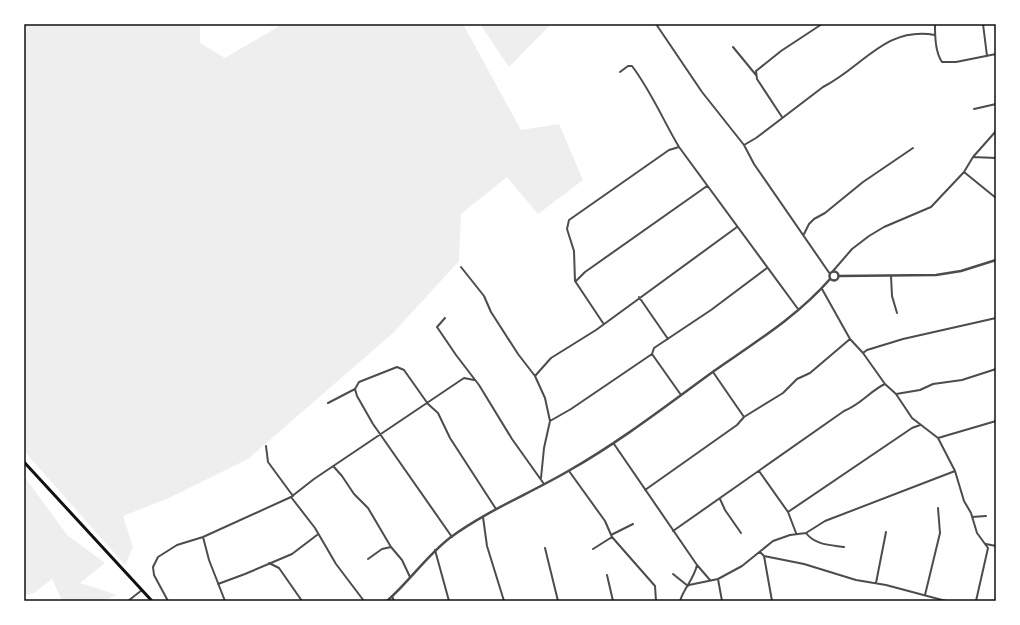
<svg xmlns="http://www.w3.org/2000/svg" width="1020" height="625" viewBox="0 0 1020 625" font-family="Quicksand,sans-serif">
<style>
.green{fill:#eee}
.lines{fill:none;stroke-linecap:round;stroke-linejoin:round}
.minor{stroke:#4c4c4c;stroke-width:2}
.tertiary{stroke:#4c4c4c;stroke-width:2.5}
.primary{stroke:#111;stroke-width:3}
.neatline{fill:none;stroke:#111;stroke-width:1.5}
</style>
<rect width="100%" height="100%" fill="#fff"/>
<path class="green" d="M24,24h176v19l25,15 58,-34h180l58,106 38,-6 24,56 -45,34 -31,-37 -46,37 -2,47 -66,72 -145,126 -79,39 -46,18 10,31 -8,18 -101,-114z
M480,24h71l-42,43z
M24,476l43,59 38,28 -25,20 37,12 -15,6h-40l-10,-22 -18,14 -10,3z"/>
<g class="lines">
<path class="minor" d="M656,24l46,68 42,53
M935,24c0,11 0,28 7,38h14l40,-8
M983,24l4,32
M733,47l23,28
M620,72l8,-6h4c19,25 31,54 47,81
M974,109l22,-5
M782,117l-25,-38 -1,-8 25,-20 41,-27
M973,157l23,1
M964,172l32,26
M804,234l5,-10 5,-5 11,-6 38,-31 50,-34
M461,267l23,29 7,16 27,42 17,22 10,22 5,23 -6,27 -3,30
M833,271l19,-22 17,-13 15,-9 47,-20 33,-35 9,-15 23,-26
M830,274l-76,-110 -10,-19 12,-7 67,-51c40,-20 62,-61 112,-52
M891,276l1,20 5,17
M576,281l9,-9 122,-86
M822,289l28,50 13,14 4,-3 36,-11 93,-21
M639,297l29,42
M445,318l-8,9 19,28 23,30 33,54 32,45
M603,323l-28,-42 -1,-30 -7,-22 2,-9 100,-70 10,-3 119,162
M863,353l22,31
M652,354l29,41
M713,372l31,45
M535,376l16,-18 45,-28 141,-103
M896,394l24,-4 13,-6 29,-4 34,-11
M328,403l27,-14
M550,421l21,-12 81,-55 2,-6 57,-38 56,-42
M938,438l58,-17
M614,444l83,121 13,15
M266,446l2,16 25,34
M334,467l8,9 12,18 14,14 23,39 11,13 8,17
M569,471l36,50 7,16 43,49 1,15
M759,471l29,41 8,21
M645,490l92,-65 7,-8 39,-24 14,-14 13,-6 40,-34
M291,497l24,31 21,36 28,37
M720,499l5,11 16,23
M788,512l124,-84 8,-3
M483,517l4,29 17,55
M972,517l14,-1
M673,531l171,-120c18,-7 27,-21 41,-27l11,10 16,24 26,20 17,33 9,30 7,12 6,20 11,15 -12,53
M806,533c9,12 25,12 38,14
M611,535l22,-11
M203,537l6,23 16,41
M452,537l-79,-113 -16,-28 -2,-7 4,-7 38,-15 7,3 24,34 10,9 12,25 46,71
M986,544l10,2
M545,548l13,53
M593,549l19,-12
M435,550l14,51
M760,552l4,4 8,45
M764,556l40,8 52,16 30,5 60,16
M368,559l14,-10 9,-2
M269,563l10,5 23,33
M673,574l15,12
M607,575l6,26
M718,579l4,22
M876,583l10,-51
M218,584l27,-10 47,-20 25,-19
M689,585l29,-6 24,-13 31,-25 17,-6 16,-2 19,-12 130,-50
M925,595l15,-62 -2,-25
M392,596l2,5
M128,601l14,-11
M168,601l-14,-26 -1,-8 5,-10 19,-12 26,-8 88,-40 23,-18 150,-101 10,2
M680,601c4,-13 14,-22 17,-36"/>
<path class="tertiary" d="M829.5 276a4.5 4.5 0 1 1 9 0a4.5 4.5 0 1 1-9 0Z
M839,276l97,-1 25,-4 35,-11
M387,601c23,-20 40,-46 64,-64 37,-27 80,-44 119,-67 51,-29 97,-65 144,-99 40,-28 84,-55 116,-92"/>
<path class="primary" d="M24,462l128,139"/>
</g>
<rect width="1020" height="625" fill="none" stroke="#ffffff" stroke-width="50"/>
<rect x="25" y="25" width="970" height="575" class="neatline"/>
</svg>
